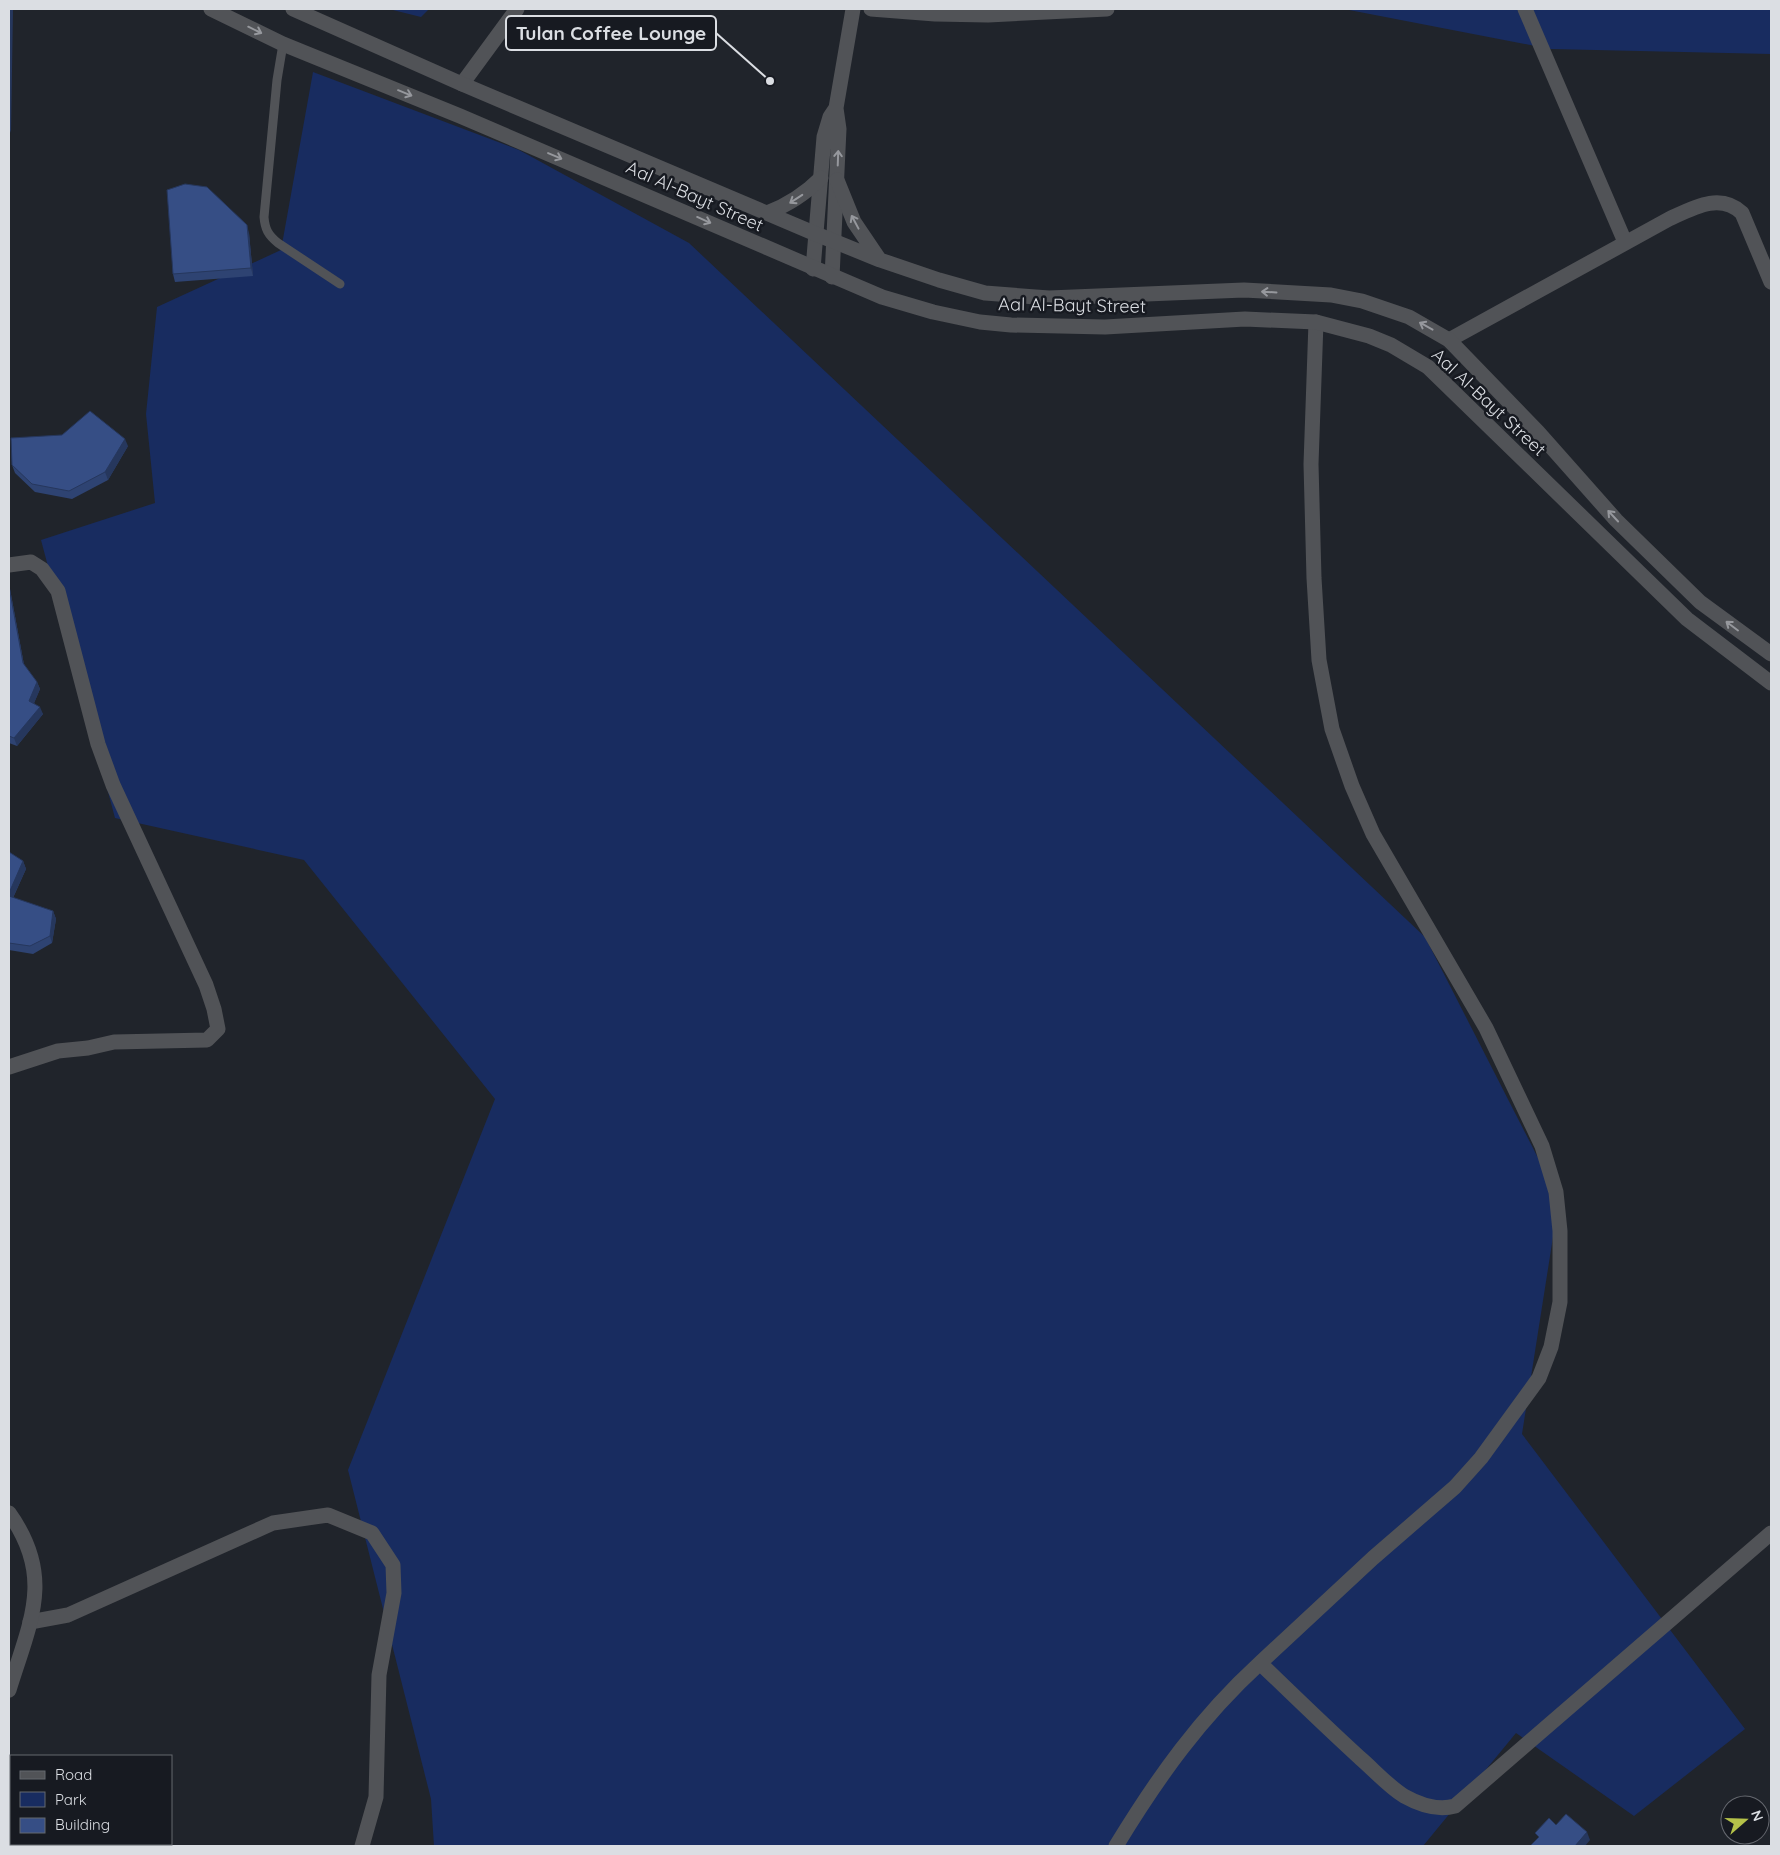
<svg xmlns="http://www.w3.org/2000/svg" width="1780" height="1855" viewBox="0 0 1780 1855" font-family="Quicksand,sans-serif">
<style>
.green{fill:#182c60}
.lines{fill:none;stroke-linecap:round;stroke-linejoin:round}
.service{stroke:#515357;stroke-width:9}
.minor{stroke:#515357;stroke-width:15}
.tertiary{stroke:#515357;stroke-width:15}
.wall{fill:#2e4372}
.shaded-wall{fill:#26375d}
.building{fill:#364e85;stroke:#26375d}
.oneway{stroke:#96989d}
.labels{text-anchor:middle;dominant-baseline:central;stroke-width:5;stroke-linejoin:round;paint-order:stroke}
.street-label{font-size:18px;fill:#dbdee3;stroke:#171a21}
.leader{fill:none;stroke:#dbdee3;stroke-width:2}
.callout-dot{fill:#dbdee3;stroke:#171a21;stroke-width:2}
.callout{fill:#171a21;stroke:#dbdee3;stroke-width:2}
.callout-label{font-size:19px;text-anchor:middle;font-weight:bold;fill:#dbdee3}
</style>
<rect width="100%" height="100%" fill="#20242b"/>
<path class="green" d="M389,9h40l-8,8z
M1344,9h427v45l-220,-5z
M313,72l206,78 170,93 736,694 134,262 -37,235 223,295 -111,87 -118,-83 -93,113h-989l-3,-47 -83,-329 147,-371 -191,-239 -189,-42 -74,-278 114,-37 -9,-89 11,-107 124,-57z"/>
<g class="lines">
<path class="service" d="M283,44l-6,36 -13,137c1,12 4,18 14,26l62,41"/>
<path class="minor" d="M871,9l64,5 53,1 119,-6
M1525,9l100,233
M462,84l55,-75
M813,269l11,-132 6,-20 6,-9
M832,277l7,-148 -3,-21 17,-99
M1449,340l220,-121c24,-11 51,-27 73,-6l29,69
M9,565l22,-3 11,7 16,22 40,153 15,41 93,200 8,24 4,20 -11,11 -93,2 -26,6 -30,3 -49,16
M30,1622l38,-7 205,-92 55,-8 44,18 21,32 1,28 -15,82 -3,122 -14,49
M1260,1663l113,-105 82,-71 26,-29 58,-80 12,-31 9,-45v-71l-4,-39 -14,-46 -56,-118 -113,-194 -21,-48 -20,-57 -13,-69 -5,-82 -3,-114 5,-142
M1116,1846c42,-69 84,-128 144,-183 33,32 66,64 100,95 14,12 28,28 44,38 16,9 33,15 51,10l316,-273"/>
<path class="tertiary" d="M211,9l72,35 177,72 422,181 51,15 47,10 31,3 94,2 140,-8 71,3 53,14 22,9 37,22 259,252 84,64
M293,9l169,75 354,150 64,26 59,20 46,13 64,5 195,-8 87,5 31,6 47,16 40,23 89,92 78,88 84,82 71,52
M837,180l17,42 25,37
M767,213c21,-8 38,-19 54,-35
M9,1513c46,64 21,109 0,177"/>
</g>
<path class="wall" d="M249,233l4,43 -78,6 -2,-8z
M128,446l-20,34 -36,19 -37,-7 -20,-19 -3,-8z
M9,584l1,5 14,76 13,17 3,7 -6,14 9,11 -26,32 -8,-3z
M9,852l14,9 3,8 -13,29 40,13 3,8 -4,24 -19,11 -24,-4z"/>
<path class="shaded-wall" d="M10,9h3l-2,124 -2,-6z
M247,225l2,8 4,43 -2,-8z
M125,439l3,7 -20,34 -3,-8z
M9,584l1,5 15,81 -2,-7z
M37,682l3,7 -8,19 -3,-7z
M40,707l3,7 -26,32 -3,-8z
M23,861l3,8 -16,35 -1,-4v-7z
M53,911l3,8 -4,24 -2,-7z
M1587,1832l3,8 -5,6h-10z"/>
<path class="building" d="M9,9h1l-1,76z
M185,184l22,3 40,38 4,43 -78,6 -6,-84z
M90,411l35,28 -20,33 -36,19 -37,-7 -20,-19 -1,-27 51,-3z
M9,587l14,76 14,19 -8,19 11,6 -26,31 -5,-2z
M9,852l14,9 -14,32z
M9,896l44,15 -3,25 -20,10 -21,-3z
M1566,1814l21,18 -12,14h-45l9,-9 -4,-4 14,-15 7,7z"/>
<defs><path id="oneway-shaft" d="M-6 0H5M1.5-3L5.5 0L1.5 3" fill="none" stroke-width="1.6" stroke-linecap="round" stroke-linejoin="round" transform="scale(1.25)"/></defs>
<g class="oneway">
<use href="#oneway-shaft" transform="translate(255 30) rotate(26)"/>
<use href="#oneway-shaft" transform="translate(405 93) rotate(22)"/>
<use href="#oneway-shaft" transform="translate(555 156) rotate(23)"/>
<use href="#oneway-shaft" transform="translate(838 158) rotate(-88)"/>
<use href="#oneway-shaft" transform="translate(796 199) rotate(147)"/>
<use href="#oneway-shaft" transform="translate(704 220) rotate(24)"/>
<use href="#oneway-shaft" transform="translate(855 222) rotate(-118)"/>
<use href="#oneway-shaft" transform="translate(1269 292) rotate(-177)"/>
<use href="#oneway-shaft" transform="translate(1426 326) rotate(-151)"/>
<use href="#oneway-shaft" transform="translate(1613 516) rotate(-133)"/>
<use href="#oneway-shaft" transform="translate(1732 626) rotate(-143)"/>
</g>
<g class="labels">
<g class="street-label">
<text transform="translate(695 196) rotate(24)">Aal Al-Bayt Street</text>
<text transform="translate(1072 305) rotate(1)">Aal Al-Bayt Street</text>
<text transform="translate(1489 402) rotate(43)">Aal Al-Bayt Street</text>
</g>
</g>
<path class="leader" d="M770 81L716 33"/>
<circle class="callout-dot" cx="770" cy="81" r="5"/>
<rect class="callout" x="506" y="16" width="210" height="34" rx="5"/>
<g class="callout-label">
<text x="611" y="40">Tulan Coffee Lounge</text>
</g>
<rect width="1780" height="1855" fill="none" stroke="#dbdee3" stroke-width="20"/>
<rect x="10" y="1755" width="162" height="90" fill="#171a21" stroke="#65686f"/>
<rect x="20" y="1771" width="25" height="8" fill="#515357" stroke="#65686f"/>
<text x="55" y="1780" font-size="15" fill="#dbdee3">Road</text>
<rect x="20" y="1792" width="25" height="15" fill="#182c60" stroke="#65686f"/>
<text x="55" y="1805" font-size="15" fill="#dbdee3">Park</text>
<rect x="20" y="1818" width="25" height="15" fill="#364e85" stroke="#65686f"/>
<text x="55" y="1830" font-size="15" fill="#dbdee3">Building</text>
<g transform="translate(1745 1820) rotate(70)"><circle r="24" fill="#171a21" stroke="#65686f"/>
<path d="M0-4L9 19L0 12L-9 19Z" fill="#b5c249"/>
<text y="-8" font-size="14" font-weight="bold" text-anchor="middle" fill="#dbdee3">N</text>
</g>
</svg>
